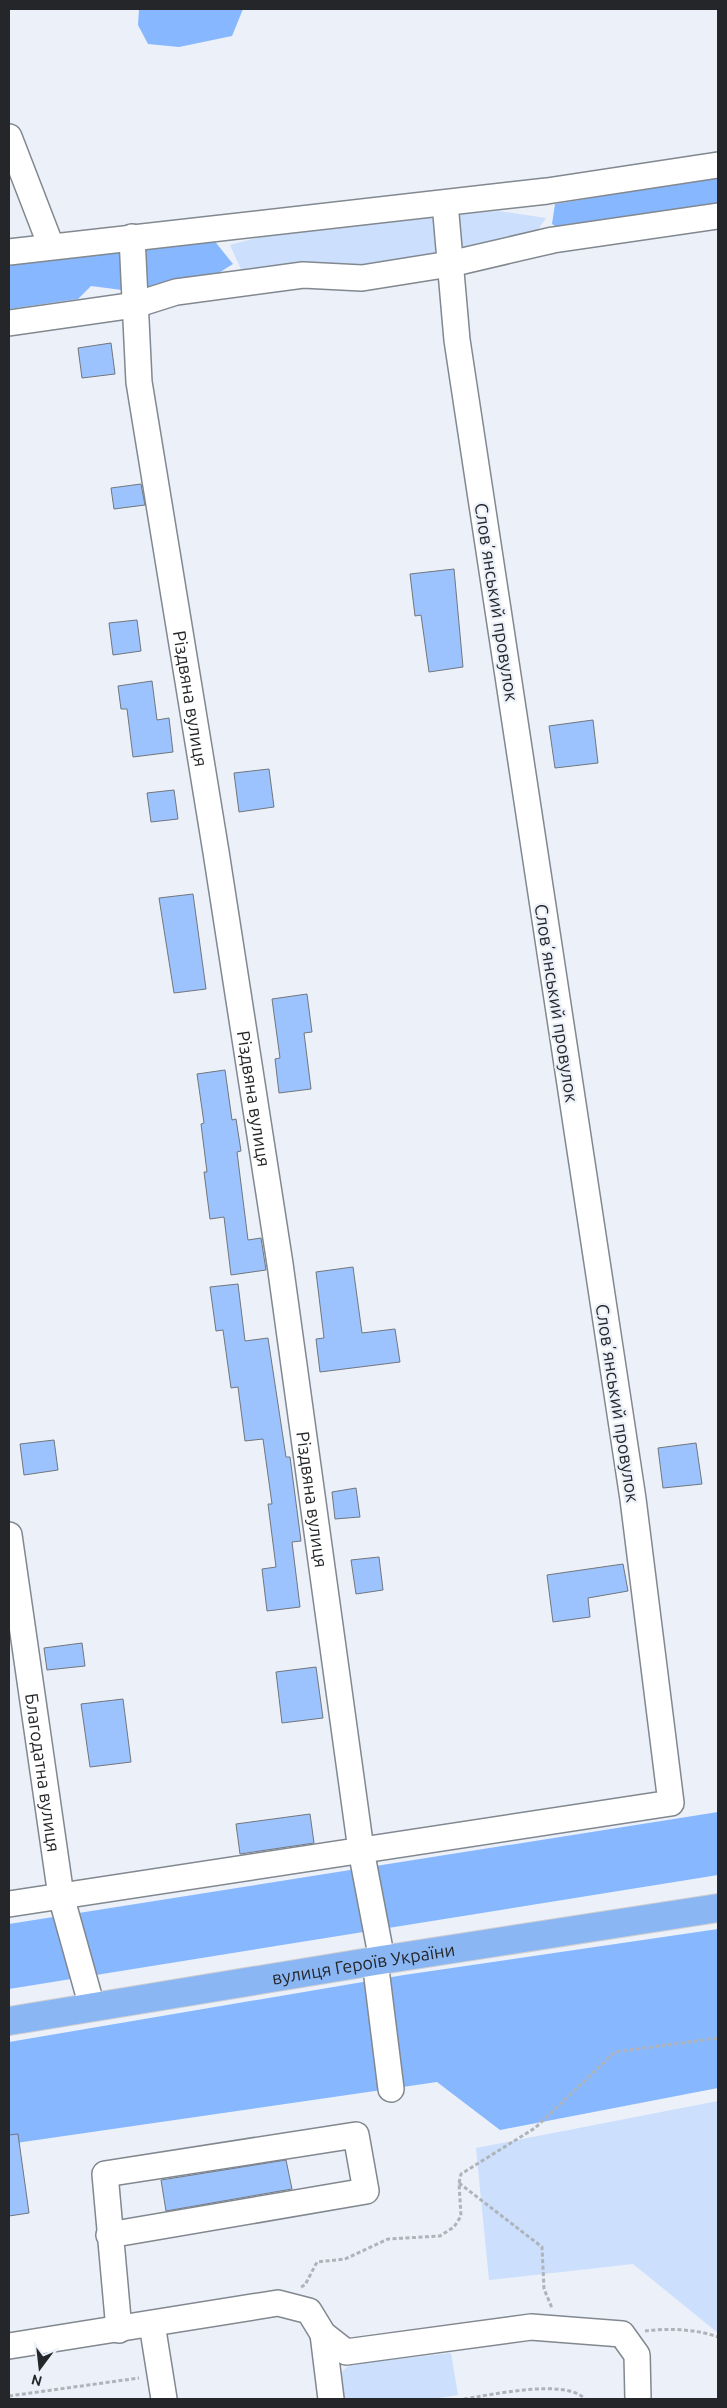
<svg xmlns="http://www.w3.org/2000/svg" width="727" height="2408" viewBox="0 0 727 2408" font-family="Ubuntu,sans-serif">
<style>
.green{fill:#ccdffc}
.forest{fill:#87b7fe}
.building{fill:#9cc3fd;stroke:#71767d}
.lines{fill:none;stroke-linecap:round;stroke-linejoin:round}
.minor-casing{stroke:#82888f;stroke-width:28}
.major-casing{stroke:#cfcfd0;stroke-width:30}
.path{stroke:#afb3ba;stroke-width:3;stroke-dasharray:4 2.5;stroke-linecap:butt}
.minor{stroke:#fff;stroke-width:25}
.major{stroke:#8bb6f4;stroke-width:28}
.labels{text-anchor:middle;dominant-baseline:central;stroke-width:4.5;stroke-linejoin:round;paint-order:stroke}
.street-label{font-size:18px;fill:#242629;stroke:#ebf0f9}
</style>
<rect width="100%" height="100%" fill="#ebf0f9"/>
<path class="green" d="M499,211l47,7 -11,16 -148,28 -142,16 -15,-33 56,-15z
M718,2101v232l-85,-69 -144,16 -13,-132z
M451,2353l7,42 -25,4h-92c-3,-18 -6,-24 10,-35z"/>
<path class="forest" d="M139,9h104l-11,27 -53,11 -31,-3 -10,-19z
M718,177v33l-150,24 -16,-10 3,-20z
M209,234l24,30 -32,20 -71,7 -39,-5 -13,13 -69,10v-45z
M718,1812v63l-709,114v-65z
M718,1929v159l-218,42 -63,-48 -428,62v-102l395,-67z"/>
<path class="building" d="M111,343l4,31 -33,4 -4,-30z
M141,484l4,21 -31,4 -3,-21z
M454,569l9,98 -34,5 -8,-57 -6,1 -5,-42z
M137,620l4,31 -28,4 -4,-32z
M152,681l5,39 12,-2 4,34 -40,5 -6,-48h-6l-3,-23z
M593,720l5,43 -43,5 -6,-42z
M269,769l5,38 -35,5 -5,-39z
M174,790l4,29 -27,3 -4,-29z
M193,894l13,95 -32,4 -15,-95z
M307,994l5,38 -8,1 7,56 -32,4 -4,-34 5,-1 -8,-59z
M225,1070l7,50 4,-1 5,32 -4,1 11,88 13,-2 5,32 -35,5 -7,-58 -14,2 -6,-47h3l-6,-48 3,-1 -7,-49z
M353,1267l9,66 33,-4 5,33 -80,10 -4,-33 8,-1 -8,-66z
M238,1284l7,57 23,-3 18,119h4l11,84 -9,1 8,65 -33,4 -5,-42 14,-2 -8,-63h4l-9,-65 -18,2 -7,-54 -7,1 -8,-58 -7,1 -6,-44z
M54,1440l4,30 -34,5 -4,-31z
M696,1443l6,41 -39,4 -5,-40z
M356,1488l4,29 -25,2 -3,-27z
M379,1557l4,33 -27,4 -5,-34z
M623,1564l5,27 -40,7 2,19 -37,5 -6,-47z
M82,1643l3,23 -38,4 -3,-22z
M316,1667l7,51 -41,5 -6,-51z
M123,1699l8,63 -41,5 -9,-63z
M310,1814l4,29 -74,11 -4,-30z
M18,2134l11,79 -20,3v-81z
M286,2160l6,29 -126,22 -5,-31z"/>
<g class="lines">
<defs>
<g id="minor">
<path d="M9,137l42,109"/>
<path id="s1" d="M132,237l7,145 77,470 64,412 81,586 21,110"/>
<path d="M9,252l538,-61 171,-26"/>
<path d="M9,323l126,-18 41,-13 127,-17 59,3 88,-14 103,-24 165,-24"/>
<path id="s2" d="M9,1535l52,361 31,111"/>
<path d="M9,1904l662,-101 -38,-304 -176,-1159 -12,-137"/>
<path d="M375,1961l16,128"/>
<path d="M109,2235l257,-44 -10,-56 -251,39 14,156"/>
<path d="M152,2324l12,75"/>
<path d="M323,2334l8,65"/>
<path d="M9,2346l269,-43 31,8 14,23 23,18 185,-25 91,7 15,21 1,44"/>
</g>
<g id="major">
<path id="s3" d="M9,2021l366,-60 343,-53"/>
</g>
</defs>
<use href="#minor" class="minor-casing"/>
<use href="#major" class="major-casing"/>
<path class="path" d="M459,2183l83,64 2,42 8,19
M301,2287l4,-2 12,-23 28,-3 43,-20 52,-3 14,-9 7,-11 -2,-33 2,-9 74,-46 80,-76 103,-14
M645,2331c23,-3 51,-2 73,6
M9,2396l130,-18
M464,2399c27,-4 102,-21 121,0"/>
<use href="#minor" class="minor"/>
<use href="#major" class="major"/>
</g>
<g class="labels">
<g class="street-label">
<text transform="translate(497 602) rotate(81)">Словʼянський провулок</text>
<text stroke="none"><textPath href="#s1" startOffset="466">Різдвяна вулиця</textPath></text>
<text transform="translate(557 1003) rotate(81)">Словʼянський провулок</text>
<text stroke="none"><textPath href="#s1" startOffset="871">Різдвяна вулиця</textPath></text>
<text transform="translate(618 1403) rotate(81)">Словʼянський провулок</text>
<text stroke="none"><textPath href="#s1" startOffset="1276">Різдвяна вулиця</textPath></text>
<text stroke="none"><textPath href="#s2" startOffset="240">Благодатна вулиця</textPath></text>
<text stroke="none"><textPath href="#s3" startOffset="359">вулиця Героїв України</textPath></text>
</g>
</g>
<rect width="727" height="2408" fill="none" stroke="#242629" stroke-width="20"/>
<g transform="translate(40 2368) rotate(195)" stroke="#ebf0f9" stroke-width="4" paint-order="stroke">
<path d="M0-4L9 19L0 12L-9 19Z" fill="#242629"/>
<text y="-8" font-size="14" font-weight="bold" text-anchor="middle" fill="#242629">N</text>
</g>
</svg>
